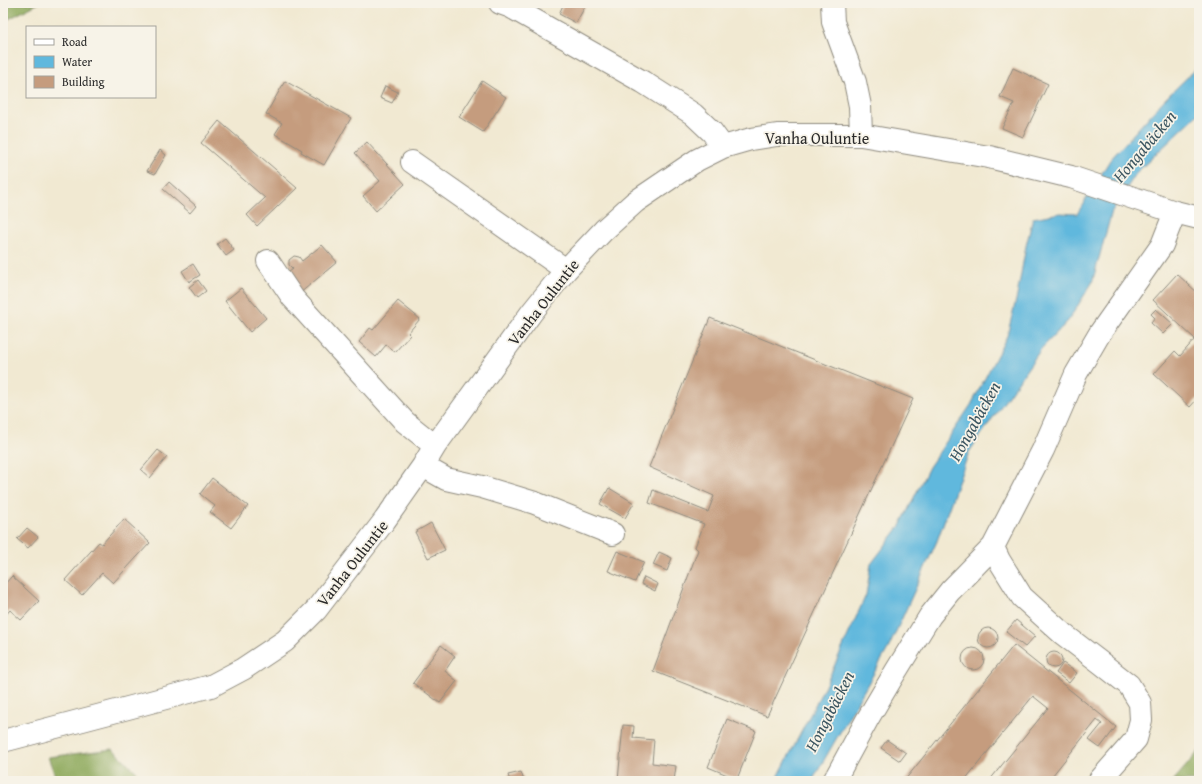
<svg xmlns="http://www.w3.org/2000/svg" width="1202" height="784" viewBox="0 0 1202 784" font-family="'Gentium Book Plus',serif">
<style>
.forest{fill:#8ca85a;stroke:#5c6a42}
.water{fill:#60b8dd;stroke:#467284}
.building{fill:#c59c7e}
.lines{fill:none;stroke-linecap:round;stroke-linejoin:round}
.minor-casing{stroke:#8e8a7e;stroke-width:24}
.minor{stroke:#fff;stroke-width:22}
.labels{text-anchor:middle;dominant-baseline:central;stroke-width:3.5;stroke-linejoin:round;paint-order:stroke}
.street-label{font-size:16px;fill:#2b2b2b;stroke:#f7f3e8}
.water-label{font-size:17px;font-style:italic;fill:#3b5560;stroke:#f7f3e8}
</style>
<rect width="100%" height="100%" fill="#f7f3e8"/>
<filter id="ink" filterUnits="userSpaceOnUse"><feTurbulence type="fractalNoise" baseFrequency=".025" numOctaves="2"/><feDisplacementMap in="SourceGraphic" scale="8" xChannelSelector="R" yChannelSelector="G"/><feConvolveMatrix kernelMatrix="1 2 1 2 8 2 1 2 1" color-interpolation-filters="sRGB"/></filter>
<filter id="wash" filterUnits="userSpaceOnUse"><feTurbulence type="fractalNoise" baseFrequency=".012" numOctaves="4" result="noise"/><feDisplacementMap in="SourceGraphic" scale="16" xChannelSelector="R" yChannelSelector="G"/><feGaussianBlur stdDeviation="0.9" result="paint"/><feColorMatrix in="noise" values="0 0 0 0 0 0 0 0 0 0 0 0 0 0 0 0 0 1.4 0 .05"/><feComposite in="paint" operator="in"/></filter>
<g filter="url(#wash)">
<rect width="100%" height="100%" fill="#f1e9d2"/>
<path class="forest" d="M3,3h36l-36,19z
M113,749l33,32h-89l-9,-24z
M1199,751v30h-26z"/>
<path class="water" d="M1199,66v47l-62,59 -25,39 -20,72 -24,38 -27,28 -72,103 -32,89 -48,106 -77,134h-36l52,-101 38,-85 5,-31 29,-38 29,-59 42,-62 36,-69 10,-40 9,-50 7,-28 27,-5 17,1 33,-54 54,-60z"/>
<g id="blocks">
<path class="building" d="M564,3h23l-11,20 -17,-9z
M1013,68l35,16 -25,53 -21,-9 12,-25 -14,-6z
M285,81l66,37 -27,47 -23,-13 1,-2 -27,-16 7,-11 -16,-9z
M482,81l24,16 -23,35 -24,-15z
M385,86l13,6 -6,11 -12,-5z
M219,121l78,67 -40,38 -10,-11 18,-17 -64,-55z
M367,142l38,42 -29,27 -13,-15 17,-15 -25,-28z
M160,150l6,5 -11,19 -8,-3z
M169,182l27,24 -6,7 -27,-24z
M225,238l9,12 -8,6 -9,-12z
M322,245l15,17 -38,32 -15,-18 9,-7 -4,-4v-5l5,-4 5,1 3,4z
M193,264l7,11 -11,7 -7,-11z
M1177,274l22,20v103l-9,10 -36,-33 21,-23 5,5 15,-17 -42,-39z
M198,280l8,11 -9,7 -8,-11z
M241,288l25,30 -16,14 -25,-31z
M398,301l22,18 -12,14 2,2 -15,17 -9,-7 -10,12 -17,-15 11,-14 3,2z
M1156,309l17,15 -10,10 -12,-11 4,-5 -4,-4z
M710,318l203,81 -146,317 -114,-45 45,-121 -3,-3 9,-23 -55,-21 4,-13 55,22 6,-16 -65,-29z
M158,450l9,7 -17,21 -9,-8z
M212,478l36,28 -17,22 -21,-16 5,-6 -15,-12z
M609,488l25,15 -9,15 -25,-14z
M124,519l26,24 -37,40 -11,-10 -20,22 -17,-15 34,-38 3,2z
M431,523l14,27 -17,8 -13,-26z
M27,528l11,9 -10,11 -11,-9z
M617,551l27,11 -9,20 -27,-11z
M659,552l13,6 -5,13 -14,-6z
M12,576l27,25 -18,19 -11,-10 -7,8v-32z
M644,577l14,7 -3,7 -14,-7z
M1016,620l19,16 -10,11 -19,-15z
M978 638a10 10 0 1 1 20 0a10 10 0 1 1-20 0Z
M441,645l14,11 -10,15 12,10 -17,22 -27,-20z
M1014,645l102,82 -16,21 -11,-8 13,-16 -5,-4 -49,61h-59l59,-73 -15,-12 -69,85h-60z
M962 659a11 11 0 1 1 22 0a11 11 0 1 1-22 0Z
M1046 660a8 8 0 1 1 16 0a8 8 0 1 1-16 0Z
M1063,663l14,10 -8,10 -13,-10z
M727,719l29,12 -19,48 -29,-12z
M623,725l11,1 -1,12 21,2 -2,23 24,3 -2,15h-56z
M887,740l19,13 -6,8 -19,-13z
M521,772l3,9h-14l-2,-6z"/>
</g>
</g>
<g filter="url(#ink)">
<use href="#blocks" fill-opacity="0" stroke="#8e8a7e" stroke-width="1"/>
<g class="lines">
<defs>
<path id="minor" d="M500,3l11,4 132,75 50,32 19,18 11,15
M832,3l1,19 22,60 5,24 1,29
M412,162l154,108
M268,261l25,37 112,124 30,24
M423,466l23,13 36,8 53,16 78,31
M993,547l6,13 23,37 41,37 38,29 28,22 11,18 1,17 -5,19 -37,42
M3,741l208,-55 32,-17 42,-28 31,-31 69,-90 38,-54 12,-20 97,-134 34,-42 38,-40 31,-28 62,-42 26,-13 28,-8 26,-4h84l128,22 82,20 104,35 24,6
M834,781l33,-61 29,-49 34,-55 20,-25 43,-44 50,-97 33,-76 24,-41 62,-88 13,-33"/>
</defs>
<use href="#minor" class="minor-casing"/>
<use href="#minor" class="minor"/>
</g>
</g>
<g class="labels">
<g class="street-label">
<text x="817" y="138">Vanha Ouluntie</text>
<text transform="translate(543 302) rotate(-52)">Vanha Ouluntie</text>
<text transform="translate(352 563) rotate(-52)">Vanha Ouluntie</text>
</g>
<g class="water-label">
<text transform="translate(1144 146) rotate(-50)">Hongabäcken</text>
<text transform="translate(974 421) rotate(-61)">Hongabäcken</text>
<text transform="translate(829 711) rotate(-63)">Hongabäcken</text>
</g>
</g>
<rect width="1202" height="784" fill="none" stroke="#f7f3e8" stroke-width="16"/>
<rect x="26" y="26" width="130" height="72" fill="#f7f3e8" stroke="#a5a39c"/>
<rect x="34" y="39" width="20" height="6" fill="#ffffff" stroke="#a5a39c"/>
<text x="62" y="46" font-size="12" fill="#2b2b2b">Road</text>
<rect x="34" y="56" width="20" height="12" fill="#60b8dd" stroke="#a5a39c"/>
<text x="62" y="66" font-size="12" fill="#2b2b2b">Water</text>
<rect x="34" y="76" width="20" height="12" fill="#c59c7e" stroke="#a5a39c"/>
<text x="62" y="86" font-size="12" fill="#2b2b2b">Building</text>
</svg>
